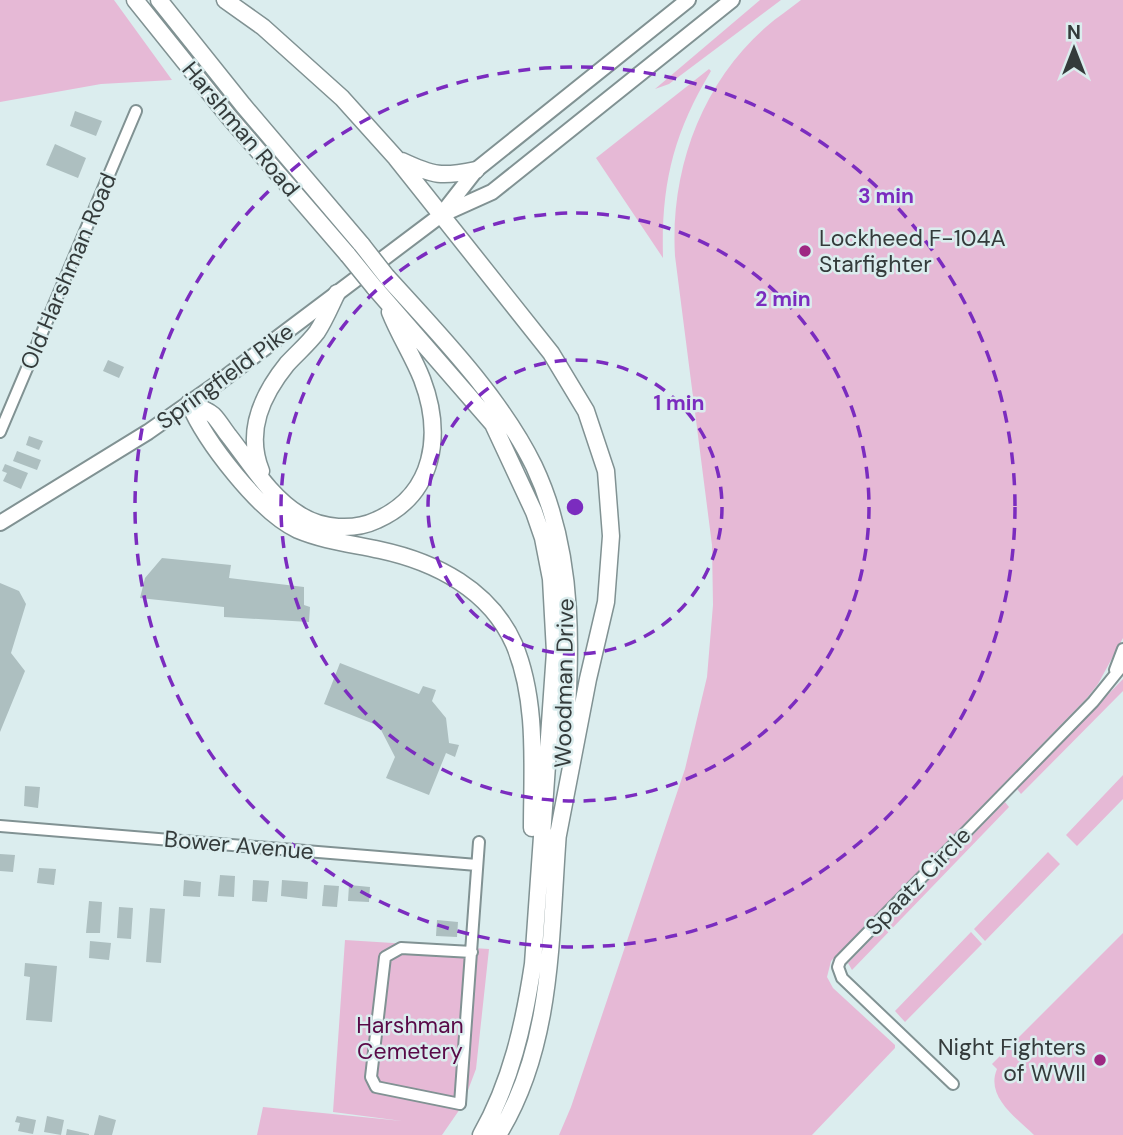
<svg xmlns="http://www.w3.org/2000/svg" width="1123" height="1135" viewBox="0 0 1123 1135" font-family="'DM Sans',sans-serif">
<style>
.green{fill:#e6b9d6}
.building{fill:#adbfc0}
.lines{fill:none;stroke-linecap:round;stroke-linejoin:round}
.minor-casing{stroke:#819293;stroke-width:14}
.secondary-casing{stroke:#819293;stroke-width:18}
.primary-casing{stroke:#819293;stroke-width:19}
.minor{stroke:#fff;stroke-width:10}
.secondary{stroke:#fff;stroke-width:14}
.primary{stroke:#fff;stroke-width:16}
.primary-bridge-casing{stroke:#819293;stroke-width:19;stroke-linecap:butt}
.primary-bridge{stroke:#fff;stroke-width:16}
.ring{fill:none;stroke:#7b2cbf;stroke-width:3.5;stroke-dasharray:12 9}
.poi-dot{fill:#9e2882;stroke:#dbedee;stroke-width:2.5}
.labels{text-anchor:middle;dominant-baseline:central;stroke-width:5;stroke-linejoin:round;paint-order:stroke}
.street-label{font-size:23px;fill:#343b3b;stroke:#dbedee}
.poi-label{font-size:23px;fill:#343b3b;stroke:#dbedee;text-anchor:start}
.park-label{font-size:23px;fill:#590a48;stroke:#dbedee}
.centre{fill:#7b2cbf;stroke:#dbedee;stroke-width:3.5}
.ring-label{font-size:21px;text-anchor:middle;font-weight:bold;fill:#7b2cbf;stroke:#dbedee;stroke-width:5;stroke-linejoin:round;paint-order:stroke}
</style>
<rect width="100%" height="100%" fill="#dbedee"/>
<path class="green" d="M0,0h114l58,80 -71,4 -101,18z
M760,0h21l-112,84 -14,5z
M801,0h322v638l-25,46 -11,14 -256,263 -4,16 6,11 62,57v3l-83,87h-253l12,-28 114,-338 22,-92 6,-72 -1,-60 -37,-289c-5,-85 26,-172 91,-229 11,-10 24,-18 35,-27z
M709,69l2,2c-38,63 -50,114 -48,187l-67,-100z
M1123,679v12l-102,103 -4,-5z
M1123,775v24l-46,47 -11,-11z
M1005,802l4,5 -157,163 -4,-7z
M1048,852l12,12 -75,77 -11,-12z
M971,932l11,12 -77,78 -10,-11z
M1123,933v202h-89c-17,-17 -49,-38 -37,-66l-5,-5z
M345,940l144,9 -13,120 -14,37 -20,29h-185l6,-28 139,14 -69,-9z"/>
<path class="building" d="M75,111l27,10 -6,15 -26,-10z
M55,144l31,14 -8,20 -32,-13z
M108,360l16,7 -5,11 -16,-7z
M29,436l14,5 -4,9 -13,-5z
M17,451l24,9 -4,10 -24,-9z
M5,464l23,9 -7,16 -18,-8 4,-8 -5,-2z
M162,558l69,7 -2,13 75,9v18l6,2 -1,15 -85,-5v-10l-84,-9 5,-20z
M0,583l19,8 7,13 -15,49 14,18 -25,61z
M340,663l79,31 4,-8 13,4 -4,11 14,17 3,25 10,2 -4,12 -9,-4 -17,42 -43,-17 9,-21 -16,-31 -55,-22z
M25,786l15,1 -2,21 -14,-2z
M0,854l15,1 -2,17 -13,-1z
M39,868l17,1 -2,16 -17,-2z
M220,875l15,1 -1,21 -16,-1z
M184,880l17,2 -1,15 -17,-1z
M253,880l16,1 -2,21 -15,-1z
M282,880l26,2 -1,17 -26,-3z
M324,885l15,1 -2,21 -15,-1z
M349,885l21,2 -1,15 -21,-1z
M89,901l13,1 -2,31h-14z
M119,907l14,1 -2,31 -14,-1z
M150,908l15,1 -4,54 -15,-1z
M437,920l21,2 -1,15 -21,-1z
M90,941l21,2 -2,17 -20,-2z
M25,963l32,3 -5,56 -26,-2 4,-43 -6,-1z
M99,1115l17,5 -4,15h-18z
M17,1116l19,4 -3,14 -15,-3 2,-8 -5,-1z
M47,1116l17,4 -3,15 -17,-3z
M67,1129l22,5v1h-23z"/>
<g class="lines">
<defs>
<path id="minor" d="M0,432l136,-321
M1115,670l8,-21
M0,826l477,39
M472,952l-71,-4 -16,9 -14,120 5,10 84,17 19,-262
M953,1084l-111,-106 -4,-11 2,-6 253,-259 30,-37"/>
<path id="secondary" d="M444,211l32,-41 212,-170
M0,523l148,-91 70,-49 223,-168 51,-23 240,-192"/>
<path id="primary" d="M135,0l94,117 119,138
M159,0l84,105 119,140
M225,0l38,27 79,71 54,60 155,195 35,58 20,60 5,65 -5,66 -18,77 -31,161
M402,161c32,15 40,16 74,9
M387,277c51,56 114,121 147,189 43,91 37,191 30,288
M374,287l119,137 41,88 9,26 8,41 4,73 -22,312c-9,60 -22,118 -52,171
M189,403c16,38 70,109 109,127 26,11 55,14 82,20 56,12 110,40 134,94 24,57 18,124 18,184
M189,403c8,3 18,7 24,12 6,6 11,15 16,21 22,28 41,61 71,79 22,14 54,16 77,5 58,-26 66,-86 45,-141 -9,-23 -23,-44 -32,-67
M261,471c-16,-40 1,-76 26,-107 10,-11 21,-20 30,-32 8,-12 14,-27 20,-39
M498,1135c56,-90 52,-201 60,-303"/>
</defs>
<use href="#minor" class="minor-casing"/>
<use href="#secondary" class="secondary-casing"/>
<use href="#primary" class="primary-casing"/>
<use href="#minor" class="minor"/>
<use href="#secondary" class="secondary"/>
<use href="#primary" class="primary"/>
<defs>
<path id="primary-bridge" d="M362,245l25,32
M348,255l26,32"/>
</defs>
<use href="#primary-bridge" class="primary-bridge-casing"/>
<use href="#primary-bridge" class="primary-bridge"/>
</g>
<g class="ring">
<circle cx="575" cy="507" r="147"/>
<circle cx="575" cy="507" r="294"/>
<circle cx="575" cy="507" r="440"/>
</g>
<g class="poi-dot">
<circle cx="805" cy="251" r="7"/>
<circle cx="1100" cy="1060" r="7"/>
</g>
<g class="labels">
<g class="street-label">
<text transform="translate(241 129) rotate(50)">Harshman Road</text>
<text transform="translate(68 271) rotate(-67)">Old Harshman Road</text>
<text transform="translate(225 376) rotate(-36)">Springfield Pike</text>
<text transform="translate(564 683) rotate(-89)">Woodman Drive</text>
<text transform="translate(239 845) rotate(5)">Bower Avenue</text>
<text transform="translate(918 881) rotate(-46)">Spaatz Circle</text>
</g>
<g class="poi-label">
<text x="819" y="238">Lockheed F-104A<tspan x="819" dy="26">Starfighter</tspan></text>
<text x="1086" y="1047" text-anchor="end">Night Fighters<tspan x="1086" dy="26">of WWII</tspan></text>
</g>
<g class="park-label">
<text x="410" y="1025">Harshman<tspan x="410" dy="26">Cemetery</tspan></text>
</g>
</g>
<circle cx="575" cy="507" r="10" class="centre"/>
<g class="ring-label">
<text x="886" y="203">3 min</text>
<text x="783" y="306">2 min</text>
<text x="679" y="410">1 min</text>
</g>
<g transform="translate(1074 49)" stroke="#dbedee" stroke-width="5" paint-order="stroke">
<path d="M0-5L12 26L0 18L-12 26Z" fill="#343b3b"/>
<text y="-10" font-size="19" font-weight="bold" text-anchor="middle" fill="#343b3b">N</text>
</g>
</svg>
